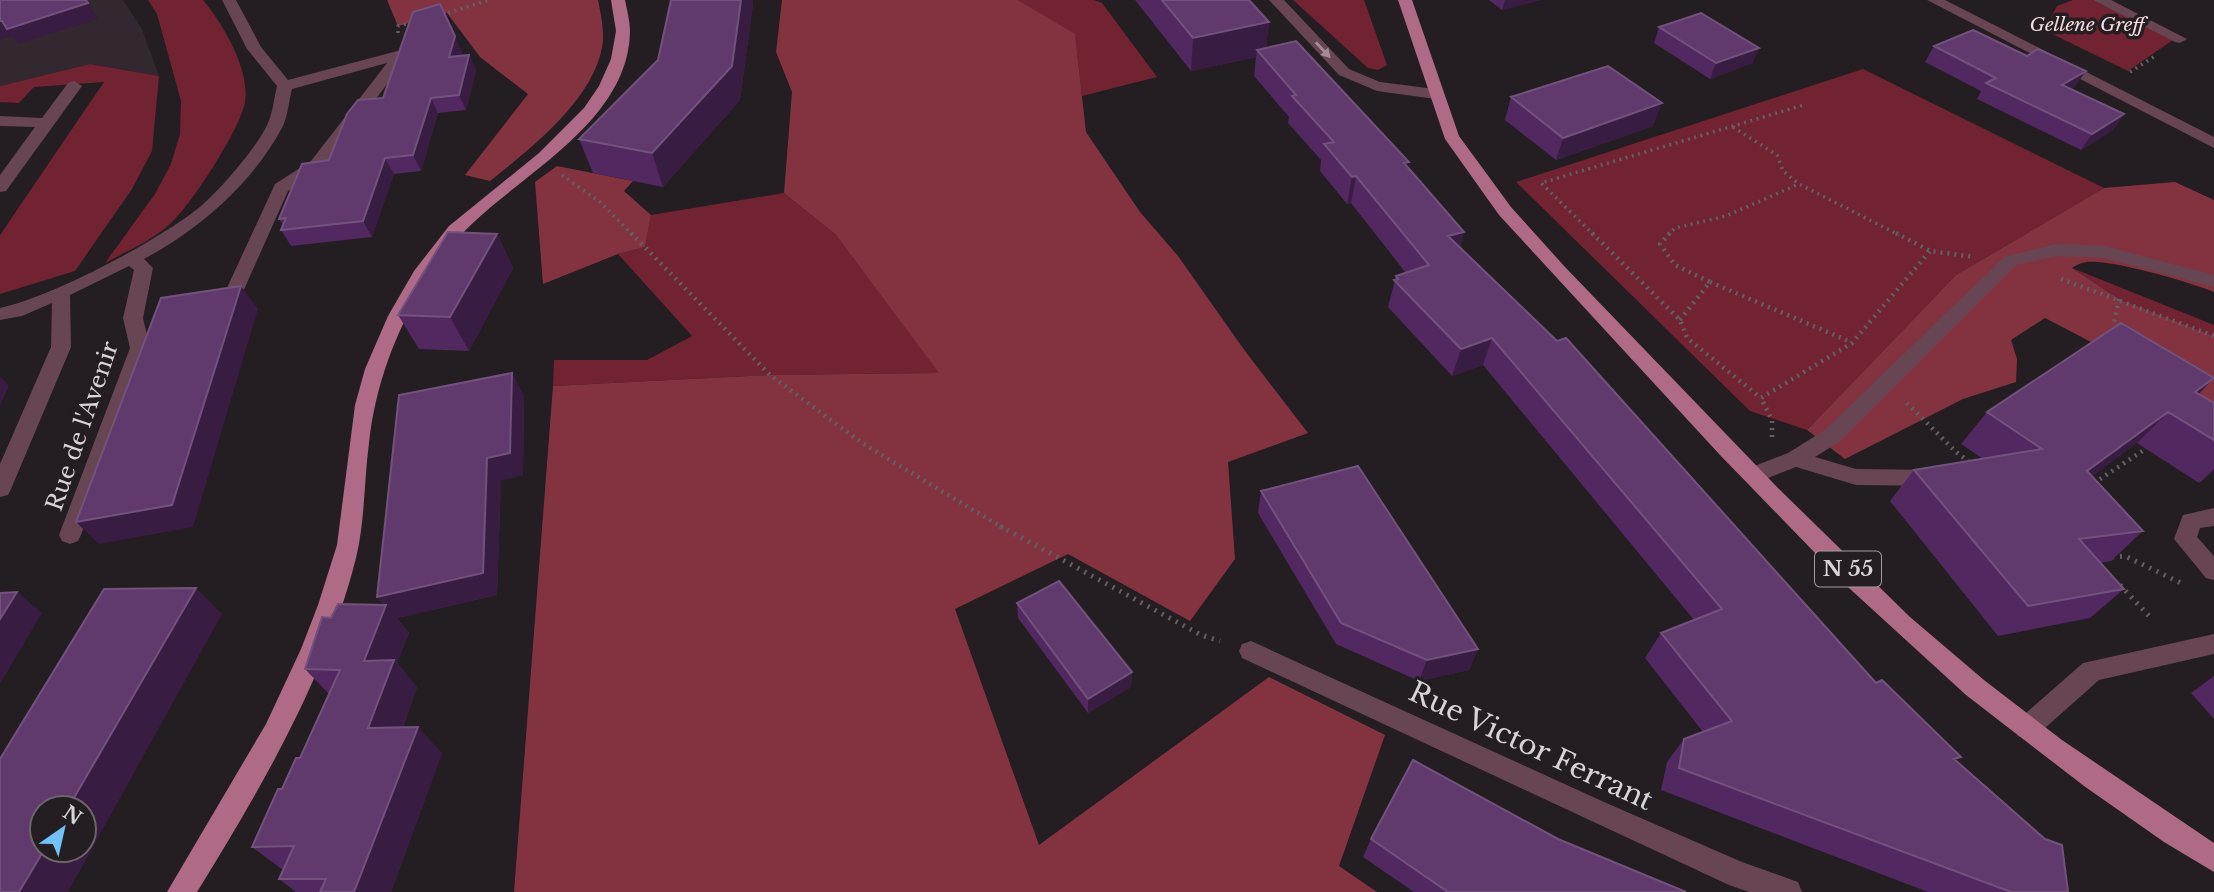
<svg xmlns="http://www.w3.org/2000/svg" width="2214" height="892" viewBox="0 0 2214 892" font-family="'Libre Baskerville',serif">
<style>
.built{fill:#332730}
.green{fill:#712331}
.forest{fill:#833340}
.lines{fill:none;stroke-linecap:round;stroke-linejoin:round}
.path-far2{stroke:#655f63;stroke-width:3.5;stroke-dasharray:2 4.5;stroke-linecap:butt}
.path-far1{stroke:#655f63;stroke-width:4.5;stroke-dasharray:2 5;stroke-linecap:butt}
.path{stroke:#655f63;stroke-width:5;stroke-dasharray:2 6;stroke-linecap:butt}
.minor{fill:#674553;fill-rule:evenodd}
.major{fill:#ae6a86;fill-rule:evenodd}
.wall{fill:#512860}
.shaded-wall{fill:#391c42}
.building{fill:#603a6d;stroke:#72527d;stroke-width:2}
.oneway{fill:#a08c95}
.labels{text-anchor:middle;dominant-baseline:central;stroke-width:7;stroke-linejoin:round;paint-order:stroke}
.far-park-label{font-size:19px;font-style:italic;fill:#f7dddf;stroke:#241d22}
.shield{fill:#241d22;stroke:#a29ca1;stroke-width:2}
.shield-label{font-size:21px;font-weight:bold;fill:#d8d3d7}
.street-label{font-size:23px;fill:#d8d3d7;stroke:#241d22}
.near-street-label{font-size:28px;fill:#d8d3d7;stroke:#241d22}
</style>
<rect width="100%" height="100%" fill="#241d22"/>
<path class="built" d="M0,0h123l19,29 17,47 -69,-12 -90,22z"/>
<path class="green" d="M148,0h55c20,24 47,69 42,102 -4,26 -55,105 -75,122 -19,17 -43,27 -65,39l50,-69 16,-30 9,-30 1,-33 -24,-87z
M1018,0h76l8,3 55,74 -75,19 -7,-61z
M1293,0h71l23,65 -9,5 -10,-2z
M2073,0h20l80,40 -45,31 -84,-41 13,-24z
M90,64l69,12 -7,75 -20,38 -57,82 -75,23v-59l104,-153 -70,5 -15,16 -19,-1v-16z
M1863,69l241,119 -148,87 -149,155 -57,-19 -234,-229z
M784,193l52,42 104,138 -170,2 -217,11 1,-26h93l45,-24 -74,-82 27,-7 6,-32z
M2072,268l142,57v11l-95,-37z"/>
<path class="forest" d="M387,0h211c3,15 7,33 4,48 -11,54 -71,100 -112,133l-25,-6 63,-81 -48,-37 -33,-44 -49,13z
M782,0h236l57,34 11,98 54,80 38,44 67,95 63,82 -80,29 7,97 -45,62 -122,-67 -113,55 84,236 230,-168 116,58 -46,131 38,26h-863l39,-506 217,-11 169,-2 -103,-138 -52,-42 8,-101 -16,-40z
M557,166l76,15 -9,10 27,24 -6,32 -27,7 -75,30 -8,-102z
M2175,182l39,18v92c-23,-9 -111,-36 -132,-29 -4,1 -7,3 -10,5l47,31 95,37v70l-169,-88 -34,22 6,19 -1,23 -53,17 -118,60 -38,-29 149,-155 148,-87z"/>
<g class="lines">
<path class="path-far2" d="M442,15l47,-15
M398,33v-7l15,-4
M2130,72l25,-16
M1733,127l44,28 6,16 16,13 100,51
M562,175l38,27 33,33
M1594,235l-53,-52 263,-78
M1668,235l7,-7 51,-12 73,-32"/>
<path class="path-far1" d="M631,233l139,142 92,68 141,85
M1592,233l88,87 7,18 74,60
M1670,233l-10,11 15,21 35,17 -30,38
M1896,233l34,18 45,6
M2061,279l153,57
M1710,282l141,60
M2119,299l-5,24 8,7
M1907,403l49,49 16,12
M1772,437v-17l-11,-22 91,-55 78,-92
M2094,483l53,-35"/>
<path class="path" d="M1000,526l201,109 19,6
M2112,557l13,-1 56,27
M2120,585l30,32"/>
<path class="minor" d="M222,0h14l25,47 27,33 113,-30 8,5 -86,114 -35,22 -46,103h-14l-2,-4 49,-106 36,-23 76,-98 -95,26c-3,11 -4,26 -9,37 -30,57 -83,103 -139,133l9,9 -10,50 7,30 -69,187 -3,6 -8,3 -8,-3 -3,-6 71,-187 -7,-30 11,-48 -5,-4 -59,29 1,52 -60,142 -3,6 -8,2v-33l51,-117 1,-44 -30,13 -22,4v-12c52,-11 160,-68 201,-102 19,-16 58,-61 67,-83 5,-11 6,-25 9,-37l-30,-37z
M1269,0h15l65,69 31,13 55,7 8,5 -8,5 -58,-8 -38,-16z
M1927,0h18l269,137v11z
M2093,0h18l76,39 -7,4 -5,-1z
M74,81l8,5 -76,105 -6,1v-17l35,-48 -35,-1v-10l42,2 26,-35z
M2056,244l48,2 110,29v12l-110,-29 -48,-2 -40,9 -177,177 -24,15 41,12 81,1 8,2 3,6 -3,6 -8,2 -81,-1 -60,-18 -41,16 -8,-2 -3,-6 3,-6 41,-16 37,-23 179,-173z
M2214,508v18l-14,2 -3,9 17,19v24l-8,-2 -32,-39 9,-24z
M2214,634v20l-115,26 -63,56 -9,3 -9,-3 -4,-8 4,-8 65,-57z
M1251,641l353,161 138,60 56,20 4,10h-53l-20,-7 -487,-227 -3,-7 3,-7z"/>
<path class="major" d="M611,0h14c2,10 5,21 5,31 -1,87 -101,139 -156,191 -20,18 -35,40 -49,62 -30,48 -50,103 -56,159 -5,38 -4,78 -13,115 -30,120 -95,230 -159,334h-30l99,-168 35,-75 17,-44 19,-60 18,-140 10,-36 23,-53 26,-45 35,-45 90,-73 45,-45 15,-22 12,-27 5,-28z
M1398,0h14l47,136 52,71 54,60 213,221 132,129 74,63 78,60 152,103v29l-50,-30 -80,-56 -118,-91 -117,-107 -129,-133 -221,-240 -54,-76z"/>
</g>
<path class="wall" d="M671,0h81l1,4 -13,96 -77,87 -70,-14 -14,-34 79,-79z
M1135,0h114l20,22 -3,26 142,120 56,64 -4,15 416,436 80,78 112,131h-140l-267,-102 6,-28 17,-23 19,-7 -58,-74 16,-25 33,-13 -211,-255 -31,11 -64,-69 8,-31 10,-3 -55,-70 -4,1 -27,-33 1,-11 -33,-37 1,-6 -35,-41 2,-19 -65,14z
M1489,0h52l-39,10z
M1659,27l100,21 -7,15 -42,16 -56,-36z
M1934,46l93,10 48,31 -4,2 53,25 -11,16 -32,20 -104,-51 4,-8 -56,-29z
M462,51l-1,5 8,-1 7,15 -10,40 -28,3 -17,58 -27,3 -22,63 -81,9 -10,-16 2,-5 -4,-6 104,-121z
M1511,97l142,29 -97,34 -51,-40z
M497,234l16,34 -44,83 -50,-2 -21,-34z
M2214,378l-15,16 15,9v68l-15,12 -62,-40 -45,33 51,55 -32,30 -11,2 24,26 -34,29 -92,18 -108,-135 24,-31 69,-11 -22,-15 26,-32z
M524,395l-1,80 -22,5 -4,115 -100,23 12,15 -12,30 20,24 -14,40 39,26 -51,139h-95l-17,-13 4,-9 -31,-23 48,-89 29,-64 -24,-25 26,-51 52,-13z
M1261,491l217,158 -9,21 -50,11 -83,-37 -78,-131z
M1017,603l115,69 -1,15 -43,26 -70,-95z
M2214,676v43l-23,-26z
M1371,839h187l128,53h-272l-51,-35z"/>
<path class="shaded-wall" d="M741,0h11l1,4 -13,96 -77,87 -11,-34z
M1505,0h36l-39,10z
M88,3l10,16 -80,25 -5,-8 -13,4v-19z
M1269,22l-4,33 -8,-5 -1,7 -65,14 2,-33z
M455,36l7,15 -6,21 -7,-15z
M1759,48l-7,15 -42,16 6,-16z
M469,55l7,15 -10,40 -7,-15z
M2086,71l-11,16 -24,14 11,-16z
M431,98l7,15 -17,58 -8,-16z
M1662,103l-9,23 -97,34 7,-22z
M2124,114l-11,16 -32,20 11,-16z
M385,158l9,16 -22,63 -9,-16z
M1356,176l-5,27 -4,1 5,-27z
M1464,232l-8,27 -8,-23z
M497,234l16,34 -44,83 -19,-34z
M241,286l17,23 -65,218 -94,17 -23,-22z
M1492,338l-9,27 -31,11 9,-27z
M512,373l12,22 -1,80 -22,5 -4,115 -100,23 12,15 -12,30 20,24 -24,67 -25,-26 -4,-67 21,-54 -8,-10 110,-139z
M0,376l9,10 -9,20z
M2214,378l-31,32 12,-18z
M2168,412l-31,31 -79,59 29,-31z
M2214,469v2l-15,12z
M196,588l26,26 -154,278h-49l25,-42h40v-42h-16z
M17,592l25,21 -42,71v-65z
M1478,649l-9,21 -50,11 8,-21z
M1132,672l-1,15 -43,26v-14z
M418,727l24,26 -51,139h-37z"/>
<path class="building" d="M0,0h86l2,3 -81,26 -5,-8h-2z
M671,0h70l-9,66 -80,87 -73,-14 79,-79z
M1162,0h87l20,22 -76,16z
M440,4l15,32 -6,21 20,-2 -10,40 -28,3 -18,57 -28,3 -22,63 -82,9 5,-12 -7,1 23,-55 27,-4 18,-46 11,-14 25,-2 30,-86z
M1701,13l58,35 -43,15 -57,-36z
M1973,30l54,26 11,-7 48,22 -24,14 62,29 -32,20 -106,-51 10,-5 -62,-32z
M1296,41l113,121 -5,1 60,69 -16,4 109,105 9,-3 310,345 6,-3 79,77 -7,2 91,80 17,6 6,47h-57l-332,-124 5,-29 48,-18 -71,-88 61,-24 -230,-271 -31,11 -67,-69 4,-1 -2,-3 33,-11 -73,-89 -4,1 -28,-33 10,-2 -42,-46 4,-1 -39,-45z
M1608,66l54,37 -99,35 -52,-41z
M448,232l49,2 -47,83 -52,-2z
M241,286l-69,219 -96,17 85,-224z
M2121,323l93,55 -19,14 19,11v37l-46,-28 -81,59 56,60 -64,8 45,50 -96,17 -114,-136 128,-21 -55,-37z
M512,373l-2,80 -23,5 -4,115 -106,24 22,-202z
M1358,466l120,183 -51,11 -86,-37 -80,-132z
M1059,581l73,91 -44,27 -71,-96z
M196,588l-128,220h-26v42h2l-25,42h-19v-133l104,-170z
M17,592l-17,27v-26z
M338,604l48,1 -22,56 30,-1 -26,68 50,-1 -64,165h-34l6,-13h-47l15,-33 -42,1 26,-58h4l14,-31h4l40,-88 -35,-1 17,-52 9,1z
M1413,760l145,79 128,53h-238l-77,-53z"/>
<defs><path id="oneway-solid" d="M-6-.8H1V-3.2L6.5 0L1 3.2V.8H-6Z" transform="scale(1.75)"/></defs>
<use class="oneway" href="#oneway-solid" transform="translate(1323 50) rotate(47)"/>
<g class="labels">
<g class="far-park-label">
<text x="2087" y="24">Gellene Greff</text>
</g>
<rect class="shield" x="1815" y="551.5" width="66" height="35" rx="5"/>
<g class="shield-label">
<text x="1848" y="569">N 55</text>
</g>
<g class="street-label">
<text transform="translate(82 426) rotate(-71)">Rue de l'Avenir</text>
</g>
<g class="near-street-label">
<text transform="translate(1531 746) rotate(25)">Rue Victor Ferrant</text>
</g>
</g>
<g transform="translate(63 829) rotate(34)"><circle r="33" fill="#241d22" stroke="#6c666a" stroke-width="2"/>
<path d="M0-5L12 26L0 18L-12 26Z" fill="#71c1f5"/>
<text y="-10" font-size="19" font-weight="bold" text-anchor="middle" fill="#d8d3d7">N</text>
</g>
</svg>
